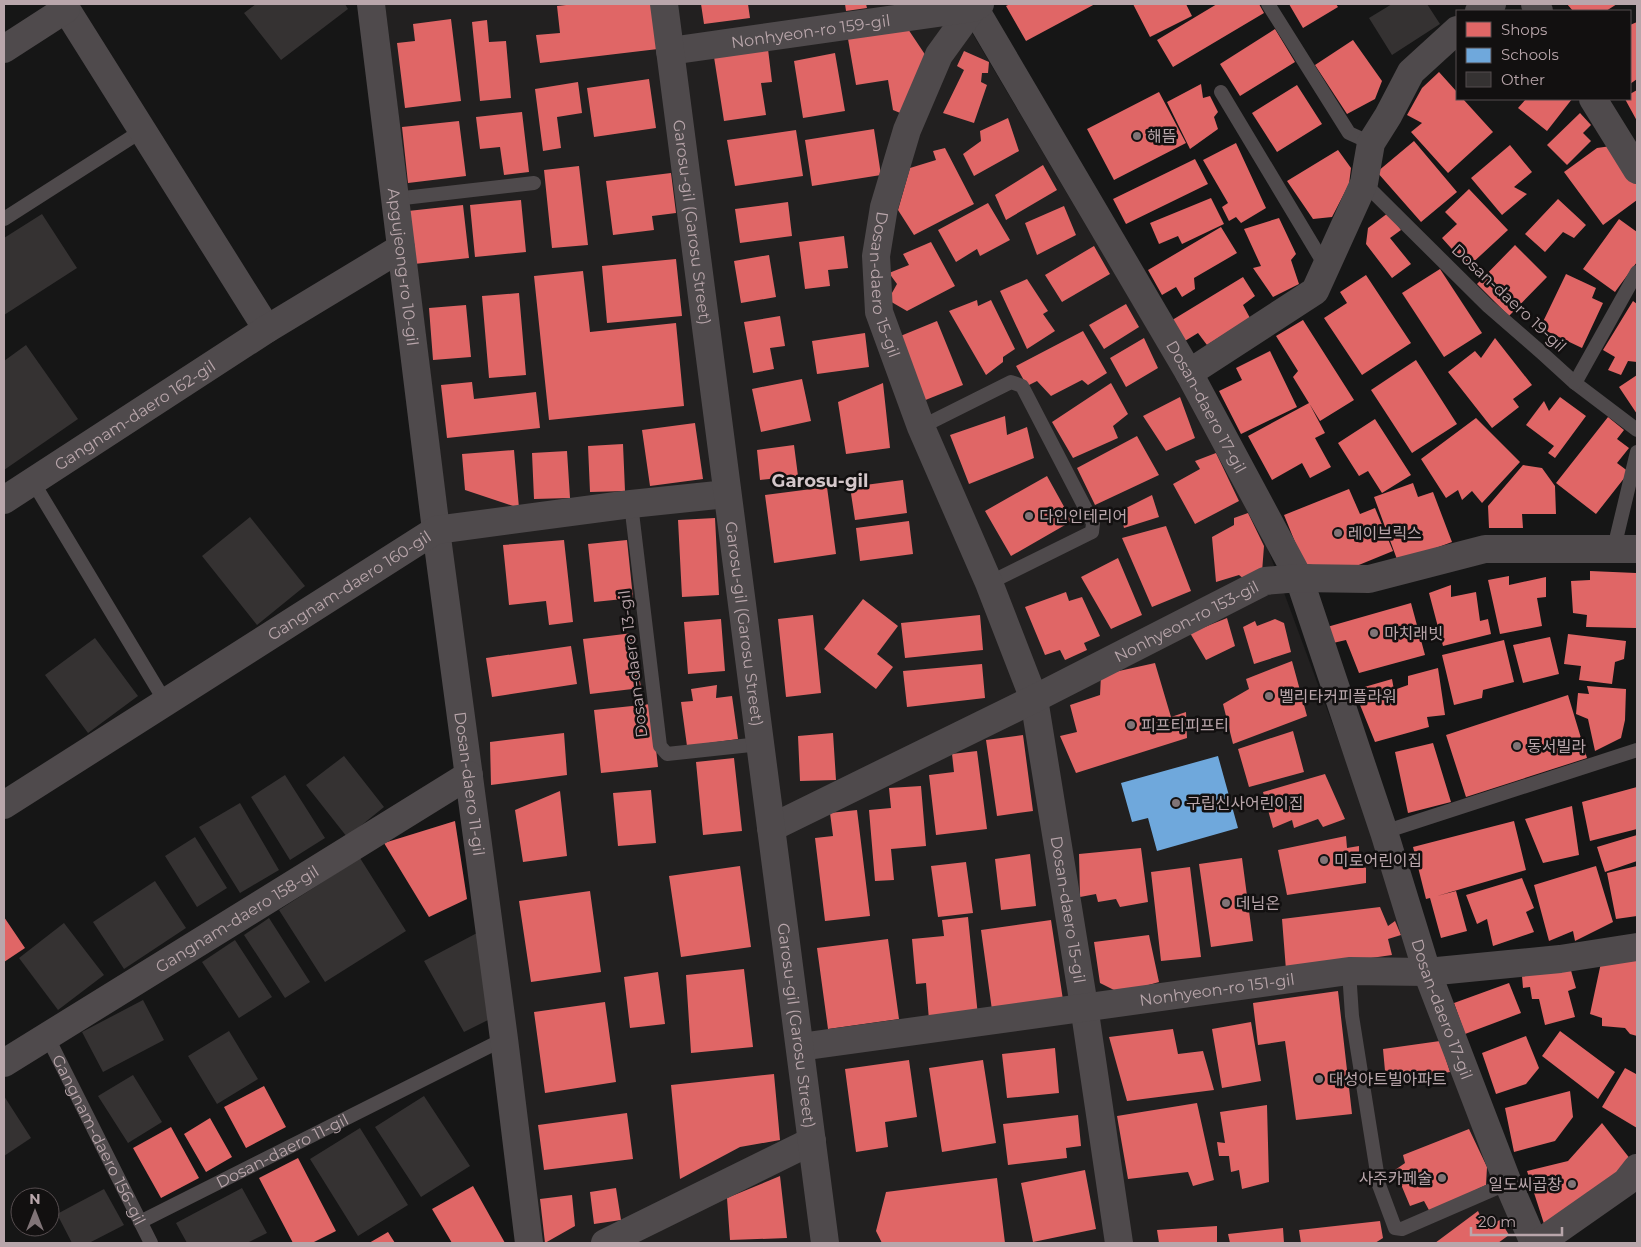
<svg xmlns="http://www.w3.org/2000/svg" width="1641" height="1247" viewBox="0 0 1641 1247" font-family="Montserrat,'Noto Sans KR',sans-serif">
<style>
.built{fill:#222020}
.shops{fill:#e06666}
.schools{fill:#6fa8dc}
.building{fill:#353232}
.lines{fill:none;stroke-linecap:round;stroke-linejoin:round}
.service{stroke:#4f4a4c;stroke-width:14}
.minor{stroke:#4f4a4c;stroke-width:28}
.tertiary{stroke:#4f4a4c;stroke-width:28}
.poi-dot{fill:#807477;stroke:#121010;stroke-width:2}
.labels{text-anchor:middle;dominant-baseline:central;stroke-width:5;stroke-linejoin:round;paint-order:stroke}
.street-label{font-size:16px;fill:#b9a6ab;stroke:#121010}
.poi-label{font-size:16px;fill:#b9a6ab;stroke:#121010;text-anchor:start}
.neighbourhood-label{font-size:18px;font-weight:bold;fill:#d4c7ca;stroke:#121010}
</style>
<rect width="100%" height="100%" fill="#161616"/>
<path class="built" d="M385,4h570l297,502 272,737h-987z"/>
<path class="shops" d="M575,4h77l6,45 -118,14 -4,-28 24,-2 -3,-27z
M701,4h47l2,14 -46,6z
M845,4h21l1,4 -21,3z
M1010,4h85l-69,37 -20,-35z
M1133,4h53l6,12 -42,21z
M1217,4h42l5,9 -91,54 -16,-27z
M1289,4h47l2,3 -35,21z
M1567,4h50l-11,7h-33z
M451,19l10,82 -56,7 -8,-65 18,-2 -2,-17z
M487,20l2,22 17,-1 5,57 -31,3 -8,-79z
M1637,22v57l-7,5v-59z
M908,29l18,27 -21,59 -12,-5 -5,-30 -32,5 -8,-46z
M1275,29l20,33 -55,34 -20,-32z
M1353,40l29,41 -7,18 -28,15 -32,-49z
M768,49l4,33 -11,1 5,32 -42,6 -10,-64z
M964,51l25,11 -1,11h-6l-1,9 6,3 -13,38 -31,-10 21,-43 -7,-4z
M835,53l10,58 -42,7 -9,-57z
M1439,72l18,20v7h6l30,33 -45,41 -37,-41 11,-9 -15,-8 15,-27z
M649,79l7,49 -62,9 -7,-49z
M578,82l4,31 -25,4 4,31 -18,3 -8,-62z
M1201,84l2,14 7,-2 8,16 -4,5 4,12 -28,20 -23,-47z
M1297,85l25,39 -45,28 -25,-39z
M1637,90v31l-12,-22h5v-5z
M1159,92l27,51 -72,37 -27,-51z
M1526,99h46l-25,32 -29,-23z
M522,112l7,60 -25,3 -4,-28 -20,2 -4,-32z
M1580,113l11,12 -8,8 8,8 -24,24 -20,-20z
M1008,118l11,33 -45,25 -11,-22 18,-13 -1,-10z
M459,121l7,55 -58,7 -6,-56z
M874,129l7,46 -69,11 -7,-46z
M796,130l7,46 -68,10 -8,-46z
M1414,141l43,51 -36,30 -44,-50z
M1236,143l30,65 -25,15 -5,-6 -7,4 -7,-14 6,-4 -25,-43z
M1510,145l22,27 -18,15 13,7 -25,21 -31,-37z
M1611,146l26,35v19l-34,25 -39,-53 33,-24z
M945,148l29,56 -60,31 -16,-25 12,-42 26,-8 -3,-9z
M1338,150l13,18 -2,16 -17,33 -19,2 -26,-38z
M1195,159l13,25 -82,40 -13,-25z
M1043,165l14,25 -51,30 -11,-25z
M579,166l9,79 -36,3 -8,-78z
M671,173l5,40 -24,3 2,14 -41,5 -7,-54z
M1469,189l39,41 -40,37 -26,-29 15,-14 -12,-12z
M1211,198l13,26 -42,20 -4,-8 -19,8 -9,-21z
M1558,199l28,26 -12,13 -11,-6 -18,20 -20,-18z
M521,200l5,52 -51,5 -5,-52z
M788,202l4,34 -52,7 -5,-34z
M988,203l22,37 -30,16 -3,-7 -21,13 -18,-32z
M463,205l6,53 -55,6 -6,-53z
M1064,206l12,29 -39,20 -12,-32z
M1388,213l13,17 -11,8 21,26 -19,14 -26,-34 2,-16z
M1279,218l17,36 -5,6 8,24 -26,13 -20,-29 8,-2 -17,-37z
M1619,219l18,13v30l-22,30 -32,-23z
M1221,227l16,26 -43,25 1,11 -13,8 -6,-10 -14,8 -14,-25z
M844,236l4,32 -20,2 2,16 -25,3 -6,-47z
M931,242l24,44 -48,25 -19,-11 9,-16 -8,-11 20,-8 -6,-11z
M1515,245l32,32 -38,39 -32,-32z
M1094,246l16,28 -48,28 -17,-27z
M769,255l7,42 -35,6 -7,-42z
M676,259l6,57 -75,7 -5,-57z
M1440,269l42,64 -38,24 -42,-64z
M583,271l7,61 86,-9 8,83 -135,14 -15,-144z
M1566,274l30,14 -4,10 11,5 -21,45 -42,-20z
M1366,275l45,68 -49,32 -38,-57 23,-15 -7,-11z
M1243,277l12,19 -12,9 7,13 -43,27 -9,-12 -18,11 -11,-22z
M1027,279l21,32 -5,3 12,17 -28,18 -27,-58z
M519,293l7,82 -37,3 -7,-82z
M977,300l1,6 13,-6 24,49 -12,8v5l-17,13 -37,-64z
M1633,301l4,3v58l-9,-1 -7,14 -13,-5 7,-13 -12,-7z
M1126,304l13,23 -35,22 -15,-24z
M466,305l5,52 -38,3 -4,-52z
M780,316l5,30 -15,2 4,21 -21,4 -9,-51z
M1303,320l51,80 -34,21 -27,-44 5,-6 -22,-35z
M937,321l26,64 -40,16 -25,-64z
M1083,331l24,42 -19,12 -6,-5 -31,16 -14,-15 -10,5 -11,-20z
M865,333l4,34 -52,7 -5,-33z
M1144,338l14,30 -32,19 -16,-29z
M1495,338l37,47 -19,14 6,8 -27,21 -44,-56 27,-21 6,7z
M1270,351l27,56 -56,27 -22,-43 23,-11 -6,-12z
M1416,360l41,64 -45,29 -41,-63z
M1637,375v39l-18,-27z
M802,379l9,42 -50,11 -9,-43z
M472,382l2,17 62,-7 4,36 -93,10 -6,-53z
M883,383l7,65 -44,6 -8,-52z
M1111,383l17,31 -15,12 5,12 -45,20 -21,-36z
M1180,397l15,41 -29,13 -23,-35z
M1560,397l26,19 -31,42 -7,-5 6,-7 -28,-21 18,-24 5,10z
M1309,403l16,30 -10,5 16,29 -21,11 -8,-15 -30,17 -24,-44z
M1005,416l2,19 20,-8 7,31 -65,26 -19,-49z
M1608,417l16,13 -7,9 12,9 -12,15 12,9 -33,42 -40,-31z
M1476,418l44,44 -38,41 -10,-12 -10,9 -4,-10 -12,8 -25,-39z
M1375,419l36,56 -29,18 -14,-22 -9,5 -21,-33z
M695,423l8,56 -53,7 -8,-56z
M1137,436l22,39 -64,30 -18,-37z
M623,444l2,47 -35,1 -2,-46z
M794,445l4,31 -38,4 -3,-30z
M514,450l5,58 -54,-18 -3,-36z
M567,451l3,47 -36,1 -2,-46z
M1216,453l23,48 -44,23 -22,-40 27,-15 -5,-8z
M1523,465l19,3 13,18 1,28h-34l1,14h-34l-1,-22z
M1047,476l25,45 -61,35 -26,-45z
M903,480l4,33 -52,7 -5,-33z
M1413,483l5,14 15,-5 19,50 -54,20 -24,-65z
M827,487l9,67 -62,9 -9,-68z
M1349,489l11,25 15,-6 18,43 -44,18 -45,-5 -20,-49z
M1152,495l7,22 -35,11 -4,-17z
M1248,513l16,33 -2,26 -18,7 -5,-4 -23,7 -4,-45 22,-12v-7z
M715,518l4,77 -37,2 -4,-77z
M909,521l4,33 -53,7 -4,-33z
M1166,526l25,65 -39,16 -30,-69z
M564,540l9,82 -24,3 -3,-24 -37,4 -6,-60z
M627,540l6,58 -39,4 -6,-58z
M1118,558l24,57 -31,14 -30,-52z
M1590,571l46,2v55l-50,-1 1,-12 -14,-2 -2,-32 19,-1z
M1509,576v9l37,-8v20l-9,1 5,28 -42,8 -12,-54z
M1451,585v12l25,-5 4,29 8,-2 3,15 -48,12 -14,-53z
M1066,592l3,9 13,-4 18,39 -16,7 3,7 -22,10 -5,-10 -15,5 -20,-48z
M863,599l35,27 -21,28 16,13 -17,22 -52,-40z
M1411,603l14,52 -66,18 -13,-33 -13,3 -6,-16z
M813,615l8,78 -35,4 -8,-78z
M980,615l3,35 -78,8 -4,-35z
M1227,618l8,28 -29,14 -16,-27z
M721,619l4,52 -37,3 -4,-52z
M1275,619l9,4 7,29 -37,12 -11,-37 12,-6 2,5z
M633,633l8,55 -51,6 -7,-55z
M1568,634l58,7 -2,18 -9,3 -3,22 -33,-4 2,-14 -17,-2z
M1550,637l9,37 -36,9 -10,-38z
M1504,640l10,42 -31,8 -1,8 -28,7 -12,-50z
M571,646l6,38 -85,13 -6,-39z
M1292,661l15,55 -74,28 -10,-40 26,-15 -3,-10z
M1155,663l16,54 15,-5 1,26 -111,35 -16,-37 17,-4 -7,-27 30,-10 1,-20z
M982,664l3,34 -78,9 -4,-36z
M1438,668l7,47 -18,2 2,10 -54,15 -21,-52 38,-11 2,11 14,-5v-9z
M717,685l-1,13 16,-2 6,43 -51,7 -6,-44 12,-1 -2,-12z
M1587,686l39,3 -1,31 -4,18 -26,13 -7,-32 -12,-5 2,-21 11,1z
M1568,695l19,63 -121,39 -20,-62z
M651,704l7,63 -57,6 -7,-63z
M1293,731l11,41 -55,15 -11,-38z
M564,733l3,42 -76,10 -1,-43z
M833,733l3,47 -36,1 -2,-45z
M1023,735l10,76 -36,5 -11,-76z
M1433,743l18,59 -43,11 -13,-61z
M977,751l10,78 -51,6 -7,-60 25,-3 -2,-18z
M734,758l8,73 -39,4 -7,-73z
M1325,774l20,45 -22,8 -5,-8 -24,9 -2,-8 -19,8 -10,-36z
M921,786l5,60 -35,3 3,31 -19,1 -6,-71 22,-2 -2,-20z
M1637,787v42l-47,12 -8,-39z
M651,790l5,53 -38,3 -5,-53z
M560,791l7,65 -44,6 -8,-52z
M1572,806l7,49 -36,8 -18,-44z
M857,810l13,106 -45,5 -10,-83 18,-2 -3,-23z
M455,821l12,78 -38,18 -45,-74z
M1514,821l12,49 -89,26 19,-5 11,40 -26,7 -11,-40 -4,1 -13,-52z
M1637,835v26l-32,11 -8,-25z
M1346,836l1,12 12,-2v18l7,4v15l-79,12 -9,-45z
M1141,848l7,54 -28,5 -4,-8 -18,3 -2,-8 -16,3 -1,-43z
M1030,854l6,52 -35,4 -6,-51z
M1242,858l11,83 -42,6 -12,-83z
M966,862l7,51 -35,4 -7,-51z
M740,866l11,81 -70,10 -12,-81z
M1596,866l17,56 -38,19 -2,-10 -24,10 -15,-56z
M1637,866v50l-21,3 -9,-46z
M1190,867l11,90 -40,4 -10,-89z
M1522,878l12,30 -8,4 8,20 -41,14 -6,-27 -10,5 -11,-29z
M590,891l11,81 -70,10 -12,-81z
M1380,907l8,19 7,-5 6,14 -13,4 4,16 -106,15 -4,-51z
M4,917l21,31 -21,14z
M968,917l10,99 -49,4 -3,-37 -10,1 -4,-45 32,-3 -2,-16z
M1051,920l12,80 -71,10 -11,-80z
M1149,935l10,47 -39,11 -20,-10 -6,-41z
M888,939l11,80 -71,10 -11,-81z
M1633,951l4,1v84l-7,-2 -5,-6 -23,-2v-8l-12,-4 12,-56 29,4z
M1568,960l8,28 -8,3 7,26 -30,8 -6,-26h-7l-2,-12 -7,1 -2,-23z
M744,969l9,78 -62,6 -5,-78z
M658,972l7,52 -35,4 -6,-51z
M1509,983l12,30 -56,21 -11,-31z
M1338,991l14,123 -56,6 -11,-79 -27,4 -5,-42z
M605,1002l11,80 -71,11 -11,-81z
M1251,1022l10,59 -39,7 -10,-59z
M1173,1029l5,25 25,-3 11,39 -87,11 -18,-64z
M1560,1031l55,41 -17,27 -56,-43z
M1526,1036l13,32 -13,16 -30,10 -14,-41z
M1440,1041l10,31 -64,10 -3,-33z
M1055,1048l4,45 -52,5 -5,-44z
M909,1060l8,57 -32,5 3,25 -32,5 -11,-83z
M983,1060l13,83 -54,9 -13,-84z
M1625,1068l11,6 1,-3v57l-35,-21z
M774,1074l6,66 -40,7 -60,32 -9,-94z
M264,1086l22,41 -40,21 -22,-41z
M1570,1091l3,26 -18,24 -41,11 -9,-44z
M1197,1103l17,77 -21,6 -5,-14 -60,7 -11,-63z
M1267,1105l2,77 -27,7 -3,-19 -8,2 -2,-16h-10l-2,-14 8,1 -5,-31z
M627,1113l6,46 -89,11 -6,-45z
M1078,1115l3,31 -15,2 1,10 -59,7 -5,-41z
M210,1118l22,39 -26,15 -22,-38z
M1602,1123l29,37 -29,36 -57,31 -18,-56 41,-10z
M171,1127l28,51 -38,20 -28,-50z
M1469,1129l18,38 -1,18 -56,27 -6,-11 -14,5 -15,-36 10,-7 -2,-8z
M298,1158l38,73 -24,12h-19l-34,-65z
M1085,1170l11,59 -63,13 -12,-59z
M780,1176l7,62 -57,2 -3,-42z
M997,1178l8,65h-123l-6,-12 10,-39z
M473,1186l32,57h-53l-20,-34z
M616,1188l5,32 -27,4 -4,-32z
M572,1195l3,31 -30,17 -5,-44z
M1478,1211l7,16 15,-7 9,15 -11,8h-63z
M1380,1221l3,17 -8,5h-74l-2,-13z
M1217,1226v17h-58l-2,-13z
M1283,1228l1,15h-54l-2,-9z
M388,1232l7,11h-26z"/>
<path class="schools" d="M1218,756l20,72 -81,23 -9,-33 -16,4 -11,-39z"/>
<path class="building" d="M256,4h89l3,5 -67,51 -37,-47z
M1392,4h35l13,20 -48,31 -23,-37z
M42,214l35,54 -73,47v-77z
M26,345l52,74 -74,51v-109z
M250,517l55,69 -48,39 -55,-69z
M95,638l43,58 -50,37 -43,-58z
M344,756l40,51 -37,30 -41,-52z
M285,775l40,63 -35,22 -39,-63z
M240,803l39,67 -39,23 -41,-66z
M195,837l32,51 -30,19 -32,-51z
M360,858l46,73 -81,51 -46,-72z
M155,881l31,47 -62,41 -31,-47z
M269,918l41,64 -25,16 -41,-63z
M64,923l40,52 -46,35 -39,-52z
M477,933l11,87 -24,12 -40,-71z
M235,940l37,57 -33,21 -37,-56z
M143,1000l21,40 -61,32 -21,-40z
M229,1031l29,48 -41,25 -29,-48z
M133,1075l29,47 -34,21 -30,-47z
M4,1096l27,42 -27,18z
M424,1096l46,70 -49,31 -46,-70z
M360,1128l48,77 -50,31 -48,-77z
M242,1188l25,45 -20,10h-60l-11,-20z
M104,1189l20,36 -35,18h-17l-15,-29z"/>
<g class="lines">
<g class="service">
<path d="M1268,4l81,129 22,10"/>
<path d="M1221,92l105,175"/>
<path d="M1364,183l124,123 54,47 33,30 62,47"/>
<path d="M395,199l139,-16"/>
<path d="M4,219l139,-89"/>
<path d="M1575,383l62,-111"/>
<path d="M921,427l90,-45 11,4 71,137 -1,9 -103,51"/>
<path d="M33,482l133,221"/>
<path d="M631,504l29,242 7,8 93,-10"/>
<path d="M1614,548l23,-96"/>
<path d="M1384,832l253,-82"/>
<path d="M1349,971l3,45 27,169 16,43 7,1 106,-46"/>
<path id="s1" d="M47,1036l104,207"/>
<path id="s2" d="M140,1222l364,-183"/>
</g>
<g class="minor">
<path d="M63,4l204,325"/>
<path id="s3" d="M371,4l65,526 68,509 25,204"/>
<path id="s4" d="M972,4l217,369 110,205 85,254 43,140 81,211 26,60"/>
<path d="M1535,4l4,7"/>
<path id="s5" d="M973,8l-34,47 -32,75 -23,77 -8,49 3,56 42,115 68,156 45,116 50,307 35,237"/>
<path d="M1479,11l13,-7"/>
<path d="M4,49l62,-40"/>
<path id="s6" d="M670,51l303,-43 7,-4"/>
<path d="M1593,99l44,71"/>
<path d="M1189,373l126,-82 49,-108 7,-40 17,-27 23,-44 46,-42"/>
<path id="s7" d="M4,500l263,-171 134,-81"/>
<path id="s8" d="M4,805l432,-275 195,-26 96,-10"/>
<path id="s9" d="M771,828l263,-129 231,-118 34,-3 70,1 116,-30h152"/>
<path id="s10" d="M800,1047l549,-76 78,1 133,-13 77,-12"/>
<path id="s11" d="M4,1063l465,-288"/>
<path d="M605,1243l207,-102"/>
<path d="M1539,1243l87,-61 11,-14"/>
</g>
<path class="tertiary" id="s12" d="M664,4l161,1239"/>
</g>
<g class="poi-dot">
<circle cx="1137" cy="136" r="5"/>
<circle cx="1029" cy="516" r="5"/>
<circle cx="1338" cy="533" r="5"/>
<circle cx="1374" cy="633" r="5"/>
<circle cx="1269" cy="696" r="5"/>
<circle cx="1131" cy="725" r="5"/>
<circle cx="1517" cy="746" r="5"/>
<circle cx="1176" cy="803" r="5"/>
<circle cx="1324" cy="860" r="5"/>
<circle cx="1226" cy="903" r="5"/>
<circle cx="1319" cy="1079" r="5"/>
<circle cx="1442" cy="1178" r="5"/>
<circle cx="1572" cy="1184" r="5"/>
</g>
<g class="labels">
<g class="street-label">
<text stroke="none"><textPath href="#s6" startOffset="142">Nonhyeon-ro 159-gil</textPath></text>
<text stroke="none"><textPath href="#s12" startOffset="220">Garosu-gil (Garosu Street)</textPath></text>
<text stroke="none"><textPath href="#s3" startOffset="265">Apgujeong-ro 10-gil</textPath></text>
<text stroke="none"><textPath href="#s5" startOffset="299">Dosan-daero 15-gil</textPath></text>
<text transform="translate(1509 298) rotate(43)">Dosan-daero 19-gil</text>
<text stroke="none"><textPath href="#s4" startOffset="466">Dosan-daero 17-gil</textPath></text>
<text stroke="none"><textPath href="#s7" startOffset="156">Gangnam-daero 162-gil</textPath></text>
<text stroke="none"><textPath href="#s8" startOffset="409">Gangnam-daero 160-gil</textPath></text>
<text stroke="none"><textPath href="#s9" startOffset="464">Nonhyeon-ro 153-gil</textPath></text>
<text stroke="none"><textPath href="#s12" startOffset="625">Garosu-gil (Garosu Street)</textPath></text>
<text transform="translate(633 664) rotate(-97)">Dosan-daero 13-gil</text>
<text stroke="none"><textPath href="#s3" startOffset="786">Dosan-daero 11-gil</textPath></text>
<text stroke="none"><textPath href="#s5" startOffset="956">Dosan-daero 15-gil</textPath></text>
<text stroke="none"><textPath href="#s11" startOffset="274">Gangnam-daero 158-gil</textPath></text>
<text stroke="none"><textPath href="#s10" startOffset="421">Nonhyeon-ro 151-gil</textPath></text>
<text stroke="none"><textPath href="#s4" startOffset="1115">Dosan-daero 17-gil</textPath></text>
<text stroke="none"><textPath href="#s12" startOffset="1030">Garosu-gil (Garosu Street)</textPath></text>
<text stroke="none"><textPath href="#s1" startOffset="116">Gangnam-daero 156-gil</textPath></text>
<text stroke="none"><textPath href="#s2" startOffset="159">Dosan-daero 11-gil</textPath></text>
</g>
<g class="poi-label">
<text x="1147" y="136">해뜸</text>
<text x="1039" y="516">다인인테리어</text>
<text x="1348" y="533">레이브릭스</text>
<text x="1384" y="633">마치래빗</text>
<text x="1279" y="696">벨리타커피플라워</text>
<text x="1141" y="725">피프티피프티</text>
<text x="1527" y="746">동서빌라</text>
<text x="1186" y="803">구립신사어린이집</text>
<text x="1334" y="860">미로어린이집</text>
<text x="1236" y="903">데님온</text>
<text x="1329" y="1079">대성아트빌아파트</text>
<text x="1432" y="1178" text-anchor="end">사주카페술</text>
<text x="1562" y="1184" text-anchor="end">일도씨곱창</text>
</g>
<g class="neighbourhood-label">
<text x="820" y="481">Garosu-gil</text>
</g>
</g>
<rect width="1641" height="1247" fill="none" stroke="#b9a6ab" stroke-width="10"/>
<rect x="1456" y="10" width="175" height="90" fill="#121010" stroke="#554c4e"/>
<rect x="1466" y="22" width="25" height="15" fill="#e06666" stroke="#554c4e"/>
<text x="1501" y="35" font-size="15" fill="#b9a6ab">Shops</text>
<rect x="1466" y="48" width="25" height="15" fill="#6fa8dc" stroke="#554c4e"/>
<text x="1501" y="60" font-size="15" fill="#b9a6ab">Schools</text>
<rect x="1466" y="72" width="25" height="15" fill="#353232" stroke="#554c4e"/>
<text x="1501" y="85" font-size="15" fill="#b9a6ab">Other</text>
<g transform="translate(35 1212)"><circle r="24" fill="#121010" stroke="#554c4e"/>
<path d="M0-4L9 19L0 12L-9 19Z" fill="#807477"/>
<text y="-8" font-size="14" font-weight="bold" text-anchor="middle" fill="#b9a6ab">N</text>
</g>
<path d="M1471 1227v8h91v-8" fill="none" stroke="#b9a6ab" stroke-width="2.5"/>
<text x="1478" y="1227" font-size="15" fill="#b9a6ab" stroke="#121010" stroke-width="4" paint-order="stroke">20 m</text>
</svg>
